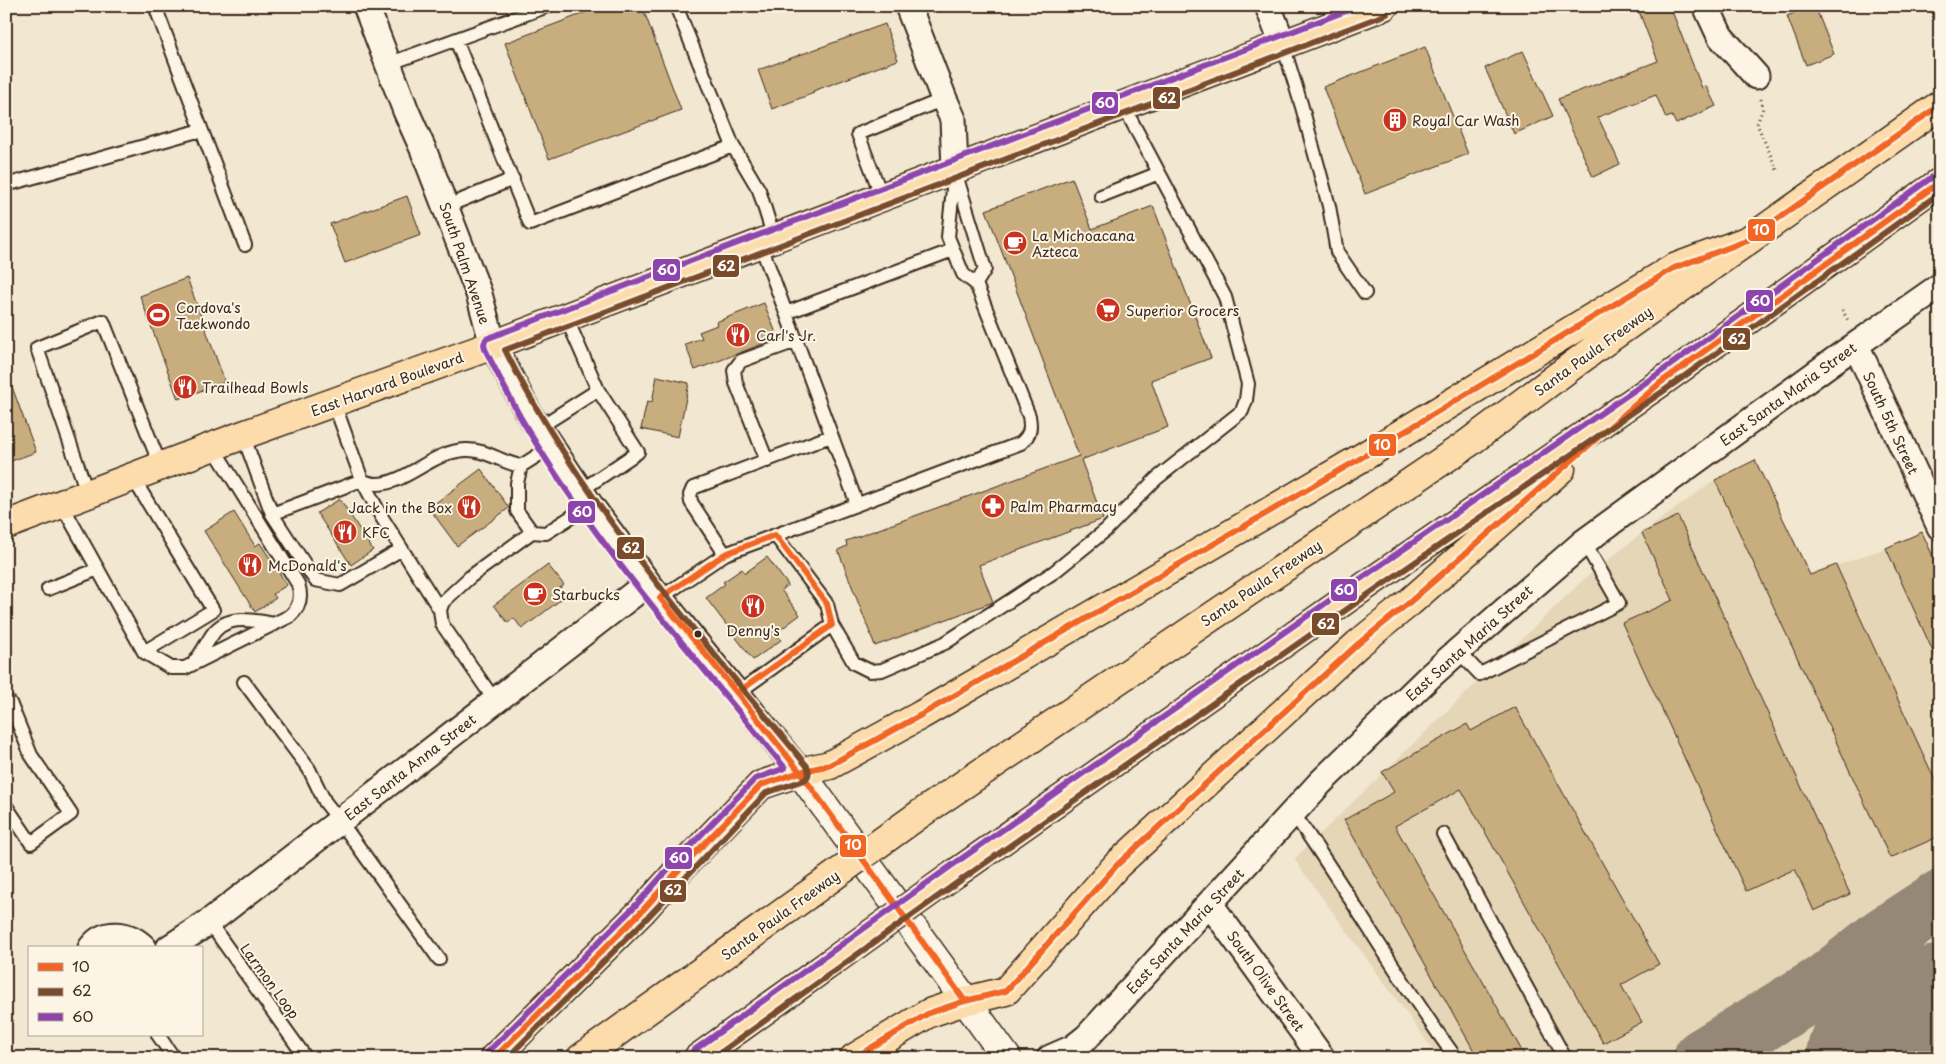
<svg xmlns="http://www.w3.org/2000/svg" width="1946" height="1064" viewBox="0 0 1946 1064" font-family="'Playpen Sans',sans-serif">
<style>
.built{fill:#e5d6b7}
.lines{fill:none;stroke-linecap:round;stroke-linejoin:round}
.taxiway{stroke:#968877;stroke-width:60}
.runway{stroke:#968877;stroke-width:150}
.building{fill:#c8ad7e;stroke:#3b2a1e}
.lane-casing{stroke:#3b2a1e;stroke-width:16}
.street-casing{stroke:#3b2a1e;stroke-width:29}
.secondary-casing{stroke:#3b2a1e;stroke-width:31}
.primary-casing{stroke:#3b2a1e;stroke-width:31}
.highway-casing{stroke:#3b2a1e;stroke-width:31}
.path{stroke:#3b2a1e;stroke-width:3;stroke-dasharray:1 4;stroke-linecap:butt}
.lane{stroke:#fcf5e5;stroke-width:12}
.street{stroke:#fcf5e5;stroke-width:25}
.secondary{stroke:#fcf5e5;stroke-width:28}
.primary{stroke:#fddcac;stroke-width:28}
.highway{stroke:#fddcac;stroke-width:28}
.highway-bridge-casing{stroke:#3b2a1e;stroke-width:31;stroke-linecap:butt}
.highway-bridge{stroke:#fddcac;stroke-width:28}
.bus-1-casing{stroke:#fcf5e5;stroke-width:10}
.bus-2-casing{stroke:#fcf5e5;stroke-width:10}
.bus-3-casing{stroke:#fcf5e5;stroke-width:10}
.bus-1{stroke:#f26522;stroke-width:6}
.bus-2{stroke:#7a4b2a;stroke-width:6}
.bus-3{stroke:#8e44ad;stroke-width:6}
.bus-dot{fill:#3b2a1e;stroke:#fcf5e5;stroke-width:2}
.labels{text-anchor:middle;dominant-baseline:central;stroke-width:4;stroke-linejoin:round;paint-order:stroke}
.poi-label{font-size:14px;fill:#3b2a1e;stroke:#fcf5e5;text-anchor:start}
.street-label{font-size:14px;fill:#3b2a1e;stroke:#fcf5e5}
.line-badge{stroke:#fcf5e5;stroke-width:2}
.badge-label{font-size:14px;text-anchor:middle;font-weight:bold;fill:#fff}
</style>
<rect width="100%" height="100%" fill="#f2e7d0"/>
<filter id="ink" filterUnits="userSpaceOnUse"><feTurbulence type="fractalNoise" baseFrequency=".02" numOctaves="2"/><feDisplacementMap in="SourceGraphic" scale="10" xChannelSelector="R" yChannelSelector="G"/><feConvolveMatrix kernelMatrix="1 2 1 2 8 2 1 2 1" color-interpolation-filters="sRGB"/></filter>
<g filter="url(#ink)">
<path class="built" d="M1756,463l54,112 76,-27 36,-16 18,40v486h-501l-145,-199 288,-278 60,-48 73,-53z"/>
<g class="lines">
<path class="taxiway" d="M1703,1058l123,-75 59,-47 55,-36"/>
<path class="runway" d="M1881,1058l59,-38"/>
</g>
<path class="building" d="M603,6h39l39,104 -132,49 -44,-116z
M1637,6h33l32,82 4,-2 10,20 -40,18 -4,-8 -6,2 -10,-23 -58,22 22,47 -27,13 -35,-78 100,-38z
M1811,6h4l19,48 -28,11 -19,-49z
M885,24l13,36 -85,31 1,2 -42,16 -14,-39z
M1425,47l43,107 -103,40 -42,-107z
M1523,51l30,65 -39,18 -29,-66z
M1072,178l20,51 61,-23 58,152 -60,22 17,47 -87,33 22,59 -124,46 14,37 -118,44 -37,-96 9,-4 -1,-5 233,-85 -93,-246z
M407,196l14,39 -76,28 -15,-39z
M187,278l38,104 -47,17 -38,-103z
M764,303l14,35 -83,32 -10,-26 17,-6 -3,-6 18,-7 -1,-3z
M6,376h2l28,76 -30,11z
M657,376l32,7 -11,54 -37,-8 6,-28 5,1z
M1755,460l55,115 26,-10 104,226v45l-50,22 -175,-378z
M481,469l28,39 -52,38 -28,-38z
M340,499l33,51 -22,15 -34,-52z
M234,512l21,34 5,-3 27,42 -14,9 3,4 -21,14 -51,-81z
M1678,516l172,378 -36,17 -19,-42 -49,22 -124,-268 51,-23 -31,-67z
M1922,532l18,40v95l-54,-119z
M767,557l21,28 -7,5 19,25 -24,18 5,7 -28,20 -47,-62 19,-14 -2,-2 19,-13 3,4z
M548,565l16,20 -7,5 6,8 -41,31 -8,-11 -6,5 -14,-18z
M1515,707l144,257 -38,21 21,37 -39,21 -142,-254 -66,37 131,232h-48l-134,-238 50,-28 -12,-20 85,-48 4,7z"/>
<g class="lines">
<defs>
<path id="lane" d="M155,6l90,239
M676,6l57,140 26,44 15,48
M456,40l74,184 203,-78
M1283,45l19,62 27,99 8,46 28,41
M388,64l160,-58
M957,178l28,91 -9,15
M6,185l195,-55
M1101,196l58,-23
M882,197l-24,-63 86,-35
M445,207l68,-28
M760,243l97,261
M786,313l167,-63
M566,317l32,73 40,62 -58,39
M334,403l28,77c4,2 10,4 14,4 31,0 56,-33 90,-34 20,-1 36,13 55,16l30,-19
M538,428l60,-38
M243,435l29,79 90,-34 19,36 59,94
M767,461l-31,-78 -2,-13 7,-9 55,-20
M521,466l-4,17v28l15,21
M88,495l-51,-147 66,-27 58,146
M62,505l82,147 69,-42 -80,-132
M272,514l43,66 25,5 62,-36
M775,535l52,69 5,21 22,38 16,8 12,-1 63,-27 109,-71 52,-42 50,-51 86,-68 4,-11 2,-16 -23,-87 -102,-192
M725,554l-34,-52 -1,-7 3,-7 138,-52
M48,589l50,-20
M660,598l65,-44 296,-111c10,-9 10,-15 8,-27l-53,-132 -13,-10 -15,-37 7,-68
M1458,651l22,23 139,-71 -35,-61
M144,652l27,16h14l105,-52c10,-9 12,-20 8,-32l-85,-137
M195,661c6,-7 10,-15 15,-23 14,-25 41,-18 65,-14
M244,682l65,87 16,33 15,19 99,138
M736,694l96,-69
M495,701l-53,-77 -2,-14 3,-8 27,-25 62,-45 14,1 44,-28
M6,704l4,-1 21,52 40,59 -40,29 -25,-37
M1293,813c57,80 104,166 163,245
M1443,834l122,224
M209,922l97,136
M158,1035l16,23"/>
<path id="street" d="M366,6l40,105 17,38 56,145 14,51 36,69 61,91 58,78 152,189
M908,6l36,93 9,20 2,50
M1268,6l15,39
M1706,6l14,30 36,40
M1856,345l84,182
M1210,904l112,154
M91,948c14,-19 38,-15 53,0
M169,948l40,-26 439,-339
M1050,1058l23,-10 14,-11 233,-254 108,-105 30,-27 126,-109 249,-181 107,-75"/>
<path id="secondary" d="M800,772l207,286"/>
<path id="primary" d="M6,525l237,-90 250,-90 891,-339"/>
<path id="highway" d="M920,814l547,-370 130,-97 343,-242
M956,873l402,-282 302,-208 280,-201
M494,1058l148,-147 34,-38 85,-88 39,-13 30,-7 91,-50 440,-257 313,-190 72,-27
M581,1058l225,-162
M698,1058l131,-94
M854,1058l75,-45 36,-12 41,-10 111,-126 241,-221 52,-42 151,-133"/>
</defs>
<use href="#lane" class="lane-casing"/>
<use href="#street" class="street-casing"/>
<use href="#secondary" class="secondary-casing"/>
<use href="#primary" class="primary-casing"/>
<use href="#highway" class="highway-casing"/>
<path class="path" d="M1761,99l2,9 -6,16 20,46
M1842,310l7,12"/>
<use href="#lane" class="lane"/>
<use href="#street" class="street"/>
<use href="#secondary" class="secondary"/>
<use href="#primary" class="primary"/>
<use href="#highway" class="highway"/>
<defs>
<path id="highway-bridge" d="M806,896l114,-82
M829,964l127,-91"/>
</defs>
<use href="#highway-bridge" class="highway-bridge-casing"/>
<use href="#highway-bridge" class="highway-bridge"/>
<defs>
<path id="bus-1" d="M775,535l52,69 5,21 -95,68 -77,-95 65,-44z
M737,693l63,79 165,229
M494,1058l148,-147 34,-38 85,-88 39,-13 30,-7 91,-50 440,-257 313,-190 72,-27 194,-136
M854,1058l75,-45 36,-12 41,-10 111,-126 241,-221 52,-42 250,-219 280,-201"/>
<path id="bus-2" d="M507,1058l141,-141 118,-124 38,-13c5,-3 6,-8 3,-14 -109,-132 -225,-262 -302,-416l882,-336
M713,1058l248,-178 402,-282 302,-208 275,-197"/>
<path id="bus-3" d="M693,1051l258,-185 402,-282 302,-208 280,-201
M488,1052l148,-147 34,-38 85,-88 30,-11c-91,-112 -190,-223 -263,-348 -13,-23 -25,-47 -37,-71l-1,-5 2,-5 873,-333"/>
</defs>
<use href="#bus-1" class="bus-1-casing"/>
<use href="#bus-2" class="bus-2-casing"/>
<use href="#bus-3" class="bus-3-casing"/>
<use href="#bus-1" class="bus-1"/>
<use href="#bus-2" class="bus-2"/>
<use href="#bus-3" class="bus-3"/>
</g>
</g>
<defs>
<symbol id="building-disc" viewBox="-11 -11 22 22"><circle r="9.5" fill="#c8321e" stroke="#fcf5e5"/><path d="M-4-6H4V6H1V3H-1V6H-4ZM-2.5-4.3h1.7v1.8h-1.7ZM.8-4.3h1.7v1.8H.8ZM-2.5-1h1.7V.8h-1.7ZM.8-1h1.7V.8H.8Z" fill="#fff"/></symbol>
<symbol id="cafe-disc" viewBox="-11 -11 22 22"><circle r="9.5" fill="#c8321e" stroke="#fcf5e5"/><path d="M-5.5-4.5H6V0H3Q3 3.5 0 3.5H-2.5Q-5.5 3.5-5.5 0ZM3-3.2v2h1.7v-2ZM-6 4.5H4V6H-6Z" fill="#fff"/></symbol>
<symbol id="supermarket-disc" viewBox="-11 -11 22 22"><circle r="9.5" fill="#c8321e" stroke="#fcf5e5"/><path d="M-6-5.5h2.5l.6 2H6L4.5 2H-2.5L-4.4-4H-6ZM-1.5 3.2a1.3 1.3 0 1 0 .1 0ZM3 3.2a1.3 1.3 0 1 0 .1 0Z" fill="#fff"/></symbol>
<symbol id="stadium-disc" viewBox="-11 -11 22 22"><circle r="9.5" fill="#c8321e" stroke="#fcf5e5"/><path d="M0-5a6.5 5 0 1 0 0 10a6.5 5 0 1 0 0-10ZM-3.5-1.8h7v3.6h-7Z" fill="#fff"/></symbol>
<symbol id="restaurant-disc" viewBox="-11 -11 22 22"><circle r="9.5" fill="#c8321e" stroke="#fcf5e5"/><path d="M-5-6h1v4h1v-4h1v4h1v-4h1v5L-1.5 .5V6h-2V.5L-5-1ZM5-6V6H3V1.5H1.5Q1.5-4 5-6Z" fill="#fff"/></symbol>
<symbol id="pharmacy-disc" viewBox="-11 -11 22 22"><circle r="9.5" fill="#c8321e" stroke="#fcf5e5"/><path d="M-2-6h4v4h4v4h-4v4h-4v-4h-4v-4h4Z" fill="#fff"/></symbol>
</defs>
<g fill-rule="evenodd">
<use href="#building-disc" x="1381" y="106" width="28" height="28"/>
<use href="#cafe-disc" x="1001" y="229" width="28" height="28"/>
<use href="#supermarket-disc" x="1094" y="296" width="28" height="28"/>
<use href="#stadium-disc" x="144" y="301" width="28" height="28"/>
<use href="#restaurant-disc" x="724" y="321" width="28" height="28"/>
<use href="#restaurant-disc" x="171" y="373" width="28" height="28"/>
<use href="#pharmacy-disc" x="979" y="492" width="28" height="28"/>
<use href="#restaurant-disc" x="455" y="493" width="28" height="28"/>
<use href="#restaurant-disc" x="331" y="518" width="28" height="28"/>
<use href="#restaurant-disc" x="236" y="551" width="28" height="28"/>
<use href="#cafe-disc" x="521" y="580" width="28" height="28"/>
<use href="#restaurant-disc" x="739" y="592" width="28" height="28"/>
</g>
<circle class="bus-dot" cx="698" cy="634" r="4.5"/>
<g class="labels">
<g class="poi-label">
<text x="1412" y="120">Royal Car Wash</text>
<text x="1032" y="235">La Michoacana<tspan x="1032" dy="16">Azteca</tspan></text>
<text x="176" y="307">Cordova's<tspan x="176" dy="16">Taekwondo</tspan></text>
<text x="1126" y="310">Superior Grocers</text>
<text x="756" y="335">Carl's Jr.</text>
<text x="202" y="387">Trailhead Bowls</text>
<text x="1010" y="506">Palm Pharmacy</text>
<text x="452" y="507" text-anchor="end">Jack in the Box</text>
<text x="362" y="532">KFC</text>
<text x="268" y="565">McDonald's</text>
<text x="552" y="594">Starbucks</text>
<text x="753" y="630" text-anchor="middle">Denny's</text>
</g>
<g class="street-label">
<text transform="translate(465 263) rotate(71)">South Palm Avenue</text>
<text transform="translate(1593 351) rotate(-36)">Santa Paula Freeway</text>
<text transform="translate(387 384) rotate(-20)">East Harvard Boulevard</text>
<text transform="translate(1788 394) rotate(-36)">East Santa Maria Street</text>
<text transform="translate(1891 423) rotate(65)">South 5th Street</text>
<text transform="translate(1261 583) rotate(-34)">Santa Paula Freeway</text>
<text transform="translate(1469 643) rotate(-42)">East Santa Maria Street</text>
<text transform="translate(410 767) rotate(-38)">East Santa Anna Street</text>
<text transform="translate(780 915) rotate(-36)">Santa Paula Freeway</text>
<text transform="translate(1185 931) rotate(-47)">East Santa Maria Street</text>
<text transform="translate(270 981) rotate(54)">Larmon Loop</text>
<text transform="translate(1266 981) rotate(54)">South Olive Street</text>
</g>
</g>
<g class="line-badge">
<rect x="1152" y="86" width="29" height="24" rx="5" fill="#7a4b2a"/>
<rect x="1091" y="91" width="28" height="24" rx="5" fill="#8e44ad"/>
<rect x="1747" y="218" width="29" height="24" rx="5" fill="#f26522"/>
<rect x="712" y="254" width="28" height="24" rx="5" fill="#7a4b2a"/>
<rect x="652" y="258" width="29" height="24" rx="5" fill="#8e44ad"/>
<rect x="1745" y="289" width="29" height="24" rx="5" fill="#8e44ad"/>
<rect x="1722" y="327" width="29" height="24" rx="5" fill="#7a4b2a"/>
<rect x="1368" y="433" width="29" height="24" rx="5" fill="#f26522"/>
<rect x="567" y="500" width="29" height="24" rx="5" fill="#8e44ad"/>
<rect x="616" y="536" width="29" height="24" rx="5" fill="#7a4b2a"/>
<rect x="1330" y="578" width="28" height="24" rx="5" fill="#8e44ad"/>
<rect x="1311" y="612" width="29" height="24" rx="5" fill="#7a4b2a"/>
<rect x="839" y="834" width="28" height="24" rx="5" fill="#f26522"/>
<rect x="664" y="846" width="29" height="24" rx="5" fill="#8e44ad"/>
<rect x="659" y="879" width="28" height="24" rx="5" fill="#7a4b2a"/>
</g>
<g class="badge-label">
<text x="1167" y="103">62</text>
<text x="1105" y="108">60</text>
<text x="1761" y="235">10</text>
<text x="726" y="271">62</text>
<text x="667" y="275">60</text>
<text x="1760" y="306">60</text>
<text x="1737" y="344">62</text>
<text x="1382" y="450">10</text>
<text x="582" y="517">60</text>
<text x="631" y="553">62</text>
<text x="1344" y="595">60</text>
<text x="1326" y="629">62</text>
<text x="853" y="850">10</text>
<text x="679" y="863">60</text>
<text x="673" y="895">62</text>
</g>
<rect width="1946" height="1064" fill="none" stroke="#fcf5e5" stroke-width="25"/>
<rect x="12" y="12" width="1921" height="1039" fill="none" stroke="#3b2a1e" stroke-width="2" filter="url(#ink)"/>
<rect x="28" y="946" width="175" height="90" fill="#fcf5e5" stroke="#afa495"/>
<rect x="38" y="963" width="25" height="8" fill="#f26522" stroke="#afa495"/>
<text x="72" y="972" font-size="15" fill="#3b2a1e">10</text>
<rect x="38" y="988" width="25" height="8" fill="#7a4b2a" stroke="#afa495"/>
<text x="72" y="996" font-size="15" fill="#3b2a1e">62</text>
<rect x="38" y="1013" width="25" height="8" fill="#8e44ad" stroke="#afa495"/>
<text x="72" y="1022" font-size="15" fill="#3b2a1e">60</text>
</svg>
